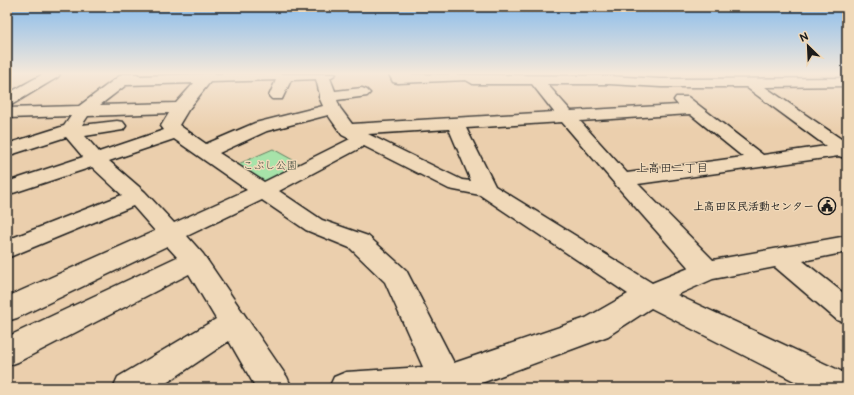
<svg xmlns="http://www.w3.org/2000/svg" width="854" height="395" viewBox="0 0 854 395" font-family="'Balsamiq Sans','Klee One',sans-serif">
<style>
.green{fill:#a7e3a9;stroke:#628062}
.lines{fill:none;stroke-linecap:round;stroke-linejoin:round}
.minor-casing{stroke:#1c1c1c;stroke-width:3}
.minor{fill:#f0d9b9;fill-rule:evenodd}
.labels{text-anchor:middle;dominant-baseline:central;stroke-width:3;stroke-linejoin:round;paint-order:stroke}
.park-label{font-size:11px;fill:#384438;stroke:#f0d9b9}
.poi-label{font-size:11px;font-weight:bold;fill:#1c1c1c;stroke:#f0d9b9;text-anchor:end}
.neighbourhood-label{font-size:12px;fill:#1c1c1c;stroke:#f0d9b9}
</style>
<rect width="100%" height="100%" fill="#ebcfad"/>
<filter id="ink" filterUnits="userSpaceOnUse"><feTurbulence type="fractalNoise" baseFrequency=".025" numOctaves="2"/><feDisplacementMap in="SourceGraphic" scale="8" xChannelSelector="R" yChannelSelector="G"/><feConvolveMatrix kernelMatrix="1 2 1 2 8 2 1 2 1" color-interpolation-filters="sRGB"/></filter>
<g filter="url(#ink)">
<path class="green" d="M273,149l29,16 -36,18 -30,-18z"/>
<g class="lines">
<defs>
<path id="minor" d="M43,74h17l-2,3 -45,27 -6,2v-12z
M122,74h16l-1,2 67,-2h132l-6,4 5,13 27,-3 5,2 3,3 -3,3 -30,4 3,8 12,16 202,-12 -22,-28h-59l-7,-4 -68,3 -5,-1 -4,-8 221,2 51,3 186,-1v8l-82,1 82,56v16l-8,-3 -201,28 75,76 134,-24v16l-44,9 44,35v27l-10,-3 -62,-53 -62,12 -36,16 170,79v14h-39l-157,-80 -43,28 -140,52h-139l5,-11 12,-5 77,-5 -38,-85 -35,-34 -44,-18 -44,-30 -75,36 16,18 84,123 5,11h-36l-27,-47 -70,47h-46l5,-11 98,-58 -27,-45 -171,88 -11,4v-29l170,-80 -10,-11 -150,72 -10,3v-24l148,-66 -22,-25 -126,52v-18l115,-45 -30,-28 -85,28v-13l76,-25 -17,-20 -59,19v-12l57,-18 7,-10 -64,2v-10l72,-2zM316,79l4,16 -1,2 4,9 -68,17 -49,21 -27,-19 9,-15 22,-28 66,-2 -7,16 3,3h10l9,-19zM194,83l-18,20 -76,2 26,-20zM547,84h63l51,3h85l80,59 -63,9 -75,-58h-12l-2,3 4,5 -107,6zM169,113l-8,13 3,4 -65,22 -14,-16 38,-6 3,-4 -3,-4 -6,-1 -35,4 6,-9zM690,114l53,43 -116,16 -47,-52zM328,115l14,20 8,4 -86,43 -45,-29 48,-22zM562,122l53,62 74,84 -37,15 -157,-97 -29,-58zM449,129l22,52 -9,-1 -94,-46zM174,139l73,51 -73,33 -29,-31 -36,-31zM364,146l85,43 31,6 148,99 -42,24 -132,45 -48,-93 -38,-34 -46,-16 -43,-29z"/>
</defs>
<use href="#minor" class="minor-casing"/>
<use href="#minor" class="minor"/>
</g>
</g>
<linearGradient id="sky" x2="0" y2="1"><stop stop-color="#87bbec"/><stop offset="0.57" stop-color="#f6e9da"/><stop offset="1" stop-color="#f6e9da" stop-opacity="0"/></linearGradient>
<rect width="854" height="129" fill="url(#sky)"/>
<defs>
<symbol id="civic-ring" viewBox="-11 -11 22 22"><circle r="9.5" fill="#f0d9b9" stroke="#1c1c1c" stroke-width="1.5"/><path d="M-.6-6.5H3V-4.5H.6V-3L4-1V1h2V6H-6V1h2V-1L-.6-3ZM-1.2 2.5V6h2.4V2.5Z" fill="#1c1c1c"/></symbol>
</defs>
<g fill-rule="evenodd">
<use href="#civic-ring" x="817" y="196" width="20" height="20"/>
</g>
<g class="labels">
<g class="park-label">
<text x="270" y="165">こぶし公園</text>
</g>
<g class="poi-label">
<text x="814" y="206">上高田区民活動センター</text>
</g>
<g class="neighbourhood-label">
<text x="672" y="168">上高田二丁目</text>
</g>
</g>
<rect width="854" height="395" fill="none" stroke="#f0d9b9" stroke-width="24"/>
<rect x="12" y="12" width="830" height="371" fill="none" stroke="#1c1c1c" stroke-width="1.5" filter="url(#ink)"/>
<g transform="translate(808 46) rotate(336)" stroke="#f0d9b9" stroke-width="3" paint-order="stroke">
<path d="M0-3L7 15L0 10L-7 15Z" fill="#1c1c1c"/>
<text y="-6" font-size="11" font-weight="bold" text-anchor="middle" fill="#1c1c1c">N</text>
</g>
</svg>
